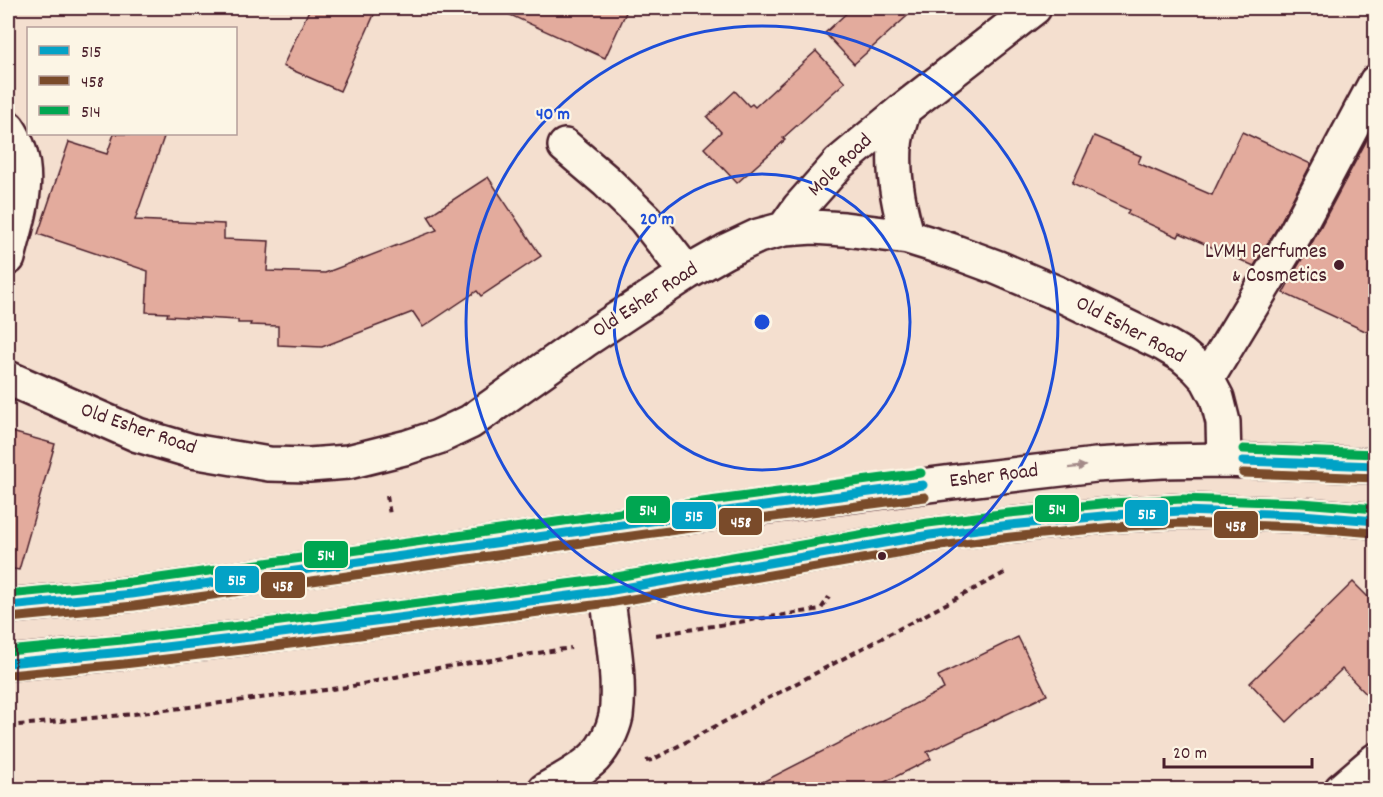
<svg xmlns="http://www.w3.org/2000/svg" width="1383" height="797" viewBox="0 0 1383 797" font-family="Dekko,sans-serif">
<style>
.building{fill:#e3ab9d;stroke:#4a1f2b;stroke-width:1.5}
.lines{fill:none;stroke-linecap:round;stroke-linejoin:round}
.minor-casing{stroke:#4a1f2b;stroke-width:38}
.major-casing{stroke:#4a1f2b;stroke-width:38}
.path{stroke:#4a1f2b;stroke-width:4;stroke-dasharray:6 4.5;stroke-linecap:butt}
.minor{stroke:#fcf5e5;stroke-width:33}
.major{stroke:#fcf5e5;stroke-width:33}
.bus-1-casing{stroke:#fcf5e5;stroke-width:14}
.bus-2-casing{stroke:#fcf5e5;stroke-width:14}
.bus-3-casing{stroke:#fcf5e5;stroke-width:14}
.bus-1{stroke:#04a2c6;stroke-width:9}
.bus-2{stroke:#7a4b2a;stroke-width:9}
.bus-3{stroke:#00a651;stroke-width:9}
.oneway{fill:#a38a88}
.ring{fill:none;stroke:#1d4ed8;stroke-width:3}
.poi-dot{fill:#4a1f2b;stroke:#fcf5e5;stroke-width:2}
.labels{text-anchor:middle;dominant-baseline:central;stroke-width:4.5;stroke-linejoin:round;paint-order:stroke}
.street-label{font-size:21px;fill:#4a1f2b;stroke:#fcf5e5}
.poi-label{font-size:21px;fill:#4a1f2b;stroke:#fcf5e5;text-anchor:end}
.centre{fill:#1d4ed8;stroke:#fcf5e5;stroke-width:3}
.ring-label{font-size:18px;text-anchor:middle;font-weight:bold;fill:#1d4ed8;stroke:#fcf5e5;stroke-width:4.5;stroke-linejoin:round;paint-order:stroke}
.line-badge{stroke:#fcf5e5;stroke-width:2}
.badge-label{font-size:16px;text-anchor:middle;font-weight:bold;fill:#fff}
</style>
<rect width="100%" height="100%" fill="#f4dfcf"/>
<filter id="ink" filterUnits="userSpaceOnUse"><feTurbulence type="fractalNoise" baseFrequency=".0167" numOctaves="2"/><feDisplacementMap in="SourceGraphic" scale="12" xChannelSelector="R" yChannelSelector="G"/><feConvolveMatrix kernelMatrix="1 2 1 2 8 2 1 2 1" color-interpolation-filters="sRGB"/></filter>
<g filter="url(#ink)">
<path class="building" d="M310,8h67l-37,83 -57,-25z
M495,8h133l-23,50z
M852,8h64l-62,56 -29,-31z
M816,51l29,31 -62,56 2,2 -48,43 -33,-35 17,-16 -14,-15 28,-26 14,15 3,-2 3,3z
M1376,123v213l-93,-43 6,-11h-1l24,-39z
M1242,132l69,32 -32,61 -25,41 -74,-33 -2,4 -51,-23 2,-4 -57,-26 22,-48 47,20 -3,7 74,32z
M114,134h51l-30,86 89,4v15l45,2 -2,30 58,2 112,-43 -9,-14 60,-39 53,79 -60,40 -4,-5 -54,36 -10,-15 -91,35 -44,-2v-19l-28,-1 1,-2h-13v-3l-71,-4 1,-3 -22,-1 2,-41 -110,-37 31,-92 38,12z
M8,431l47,13 -36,126 -11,-2z
M1353,582l23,23v99l-34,-35 -55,53 -37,-39z
M1018,637l29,58 -120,57 4,7 -60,30h-122l195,-100 -6,-13z"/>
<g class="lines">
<defs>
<path id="minor" d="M904,109c-3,12 -9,25 -9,38 -2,30 4,61 13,90
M8,128c29,42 11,85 0,130
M565,146l41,35 39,38 42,54
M784,229l15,-21 40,-45 65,-54 130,-101
M8,378l130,57 54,16 77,13 40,1 39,-3 60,-15 30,-10 32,-15 114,-81 103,-68 39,-22 32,-15 26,-7 29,-2 31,2 64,8 42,13 46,17 61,26 108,52 17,10 14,12 11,12 10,19 6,24 1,38
M1207,379l88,-145 81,-152
M545,790c17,-10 36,-19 50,-33 10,-11 18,-27 21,-41 5,-38 -5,-87 -9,-125
M1341,790l35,-30"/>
<path id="major" d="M8,606l124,-12 512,-72 316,-41 136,-16 66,-4 62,-1 152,6
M8,663l115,-11 143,-17 341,-44 323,-56 80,-10 103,-10 69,-4 120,4 74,6"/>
</defs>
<use href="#minor" class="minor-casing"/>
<use href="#major" class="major-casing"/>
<path class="path" d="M387,496l3,19
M656,635l165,-26 8,-12
M8,726l125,-12 215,-27 90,-19 133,-20
M646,761l6,-1 356,-189"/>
<use href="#minor" class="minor"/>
<use href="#major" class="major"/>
<defs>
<path id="bus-1" d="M1243,461l133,5
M8,606l124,-12 512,-72 279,-37
M8,663l115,-11 143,-17 341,-44 323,-56 80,-10 103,-10 69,-4 120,4 74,6"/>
<path id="bus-2" d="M1243,473l133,5
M9,618l125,-12 512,-72 279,-37
M9,675l115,-11 143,-17 342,-44 323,-56 79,-10 103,-10 68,-4 119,4 74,6"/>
<path id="bus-3" d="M1243,449l133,5
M8,594l123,-12 511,-72 279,-37
M8,651l114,-11 143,-17 340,-44 323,-56 81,-10 103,-10 70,-4 120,4 74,6"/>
</defs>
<use href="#bus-1" class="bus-1-casing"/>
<use href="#bus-2" class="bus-2-casing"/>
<use href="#bus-3" class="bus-3-casing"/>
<use href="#bus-1" class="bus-1"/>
<use href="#bus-2" class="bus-2"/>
<use href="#bus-3" class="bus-3"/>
</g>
<defs><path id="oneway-solid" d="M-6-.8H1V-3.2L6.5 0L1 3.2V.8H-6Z" transform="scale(1.5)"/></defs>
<use class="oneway" href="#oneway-solid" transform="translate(1077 467) rotate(-7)"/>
</g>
<g class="ring">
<circle cx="762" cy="322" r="148"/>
<circle cx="762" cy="322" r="296"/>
</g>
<g class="poi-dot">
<circle cx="1339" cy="265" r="6"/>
<circle cx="882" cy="556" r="5"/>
</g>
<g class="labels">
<g class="street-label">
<text transform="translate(841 166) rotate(-44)">Mole Road</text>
<text transform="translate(646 301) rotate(-33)">Old Esher Road</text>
<text transform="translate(1130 331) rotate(28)">Old Esher Road</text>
<text transform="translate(138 430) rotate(19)">Old Esher Road</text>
<text transform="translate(994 477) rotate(-7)">Esher Road</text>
</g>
<g class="poi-label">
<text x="1327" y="253">LVMH Perfumes<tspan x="1327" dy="24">&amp; Cosmetics</tspan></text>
</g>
</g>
<circle cx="762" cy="322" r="9" class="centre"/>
<g class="ring-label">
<text x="553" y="119">40 m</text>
<text x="657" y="224">20 m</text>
</g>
<g class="line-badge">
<rect x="1034" y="494" width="46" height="29" rx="6" fill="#00a651"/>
<rect x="625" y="495" width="46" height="29" rx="6" fill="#00a651"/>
<rect x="1124" y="499" width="45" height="28" rx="6" fill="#04a2c6"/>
<rect x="671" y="501" width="46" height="29" rx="6" fill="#04a2c6"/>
<rect x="718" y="507" width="45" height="29" rx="6" fill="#7a4b2a"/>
<rect x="1213" y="510" width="46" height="29" rx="6" fill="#7a4b2a"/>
<rect x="303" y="540" width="46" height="29" rx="6" fill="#00a651"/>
<rect x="214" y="565" width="46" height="29" rx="6" fill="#04a2c6"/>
<rect x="260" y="571" width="46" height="28" rx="6" fill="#7a4b2a"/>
</g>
<g class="badge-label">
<text x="1057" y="514">514</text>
<text x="648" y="515">514</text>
<text x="1147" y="519">515</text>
<text x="694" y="521">515</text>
<text x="741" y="527">458</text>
<text x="1236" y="531">458</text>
<text x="326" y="560">514</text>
<text x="237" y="585">515</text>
<text x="283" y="591">458</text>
</g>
<rect width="1383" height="797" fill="none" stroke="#fcf5e5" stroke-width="30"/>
<rect x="15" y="15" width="1353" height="767" fill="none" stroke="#4a1f2b" stroke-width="2" filter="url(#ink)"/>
<rect x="27" y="27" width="210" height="108" fill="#fcf5e5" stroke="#b59f9b" stroke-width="1.5"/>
<rect x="39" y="46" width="30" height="9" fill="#04a2c6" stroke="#b59f9b" stroke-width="1.5"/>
<text x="81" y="57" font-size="18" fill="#4a1f2b">515</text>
<rect x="39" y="76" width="30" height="9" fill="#7a4b2a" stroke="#b59f9b" stroke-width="1.5"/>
<text x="81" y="87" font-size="18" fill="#4a1f2b">458</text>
<rect x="39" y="106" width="30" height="9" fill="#00a651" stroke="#b59f9b" stroke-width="1.5"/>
<text x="81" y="117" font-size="18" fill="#4a1f2b">514</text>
<path d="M1164 758v9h148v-9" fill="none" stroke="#4a1f2b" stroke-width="3"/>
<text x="1173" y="758" font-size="18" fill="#4a1f2b" stroke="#fcf5e5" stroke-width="4.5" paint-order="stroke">20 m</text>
</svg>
